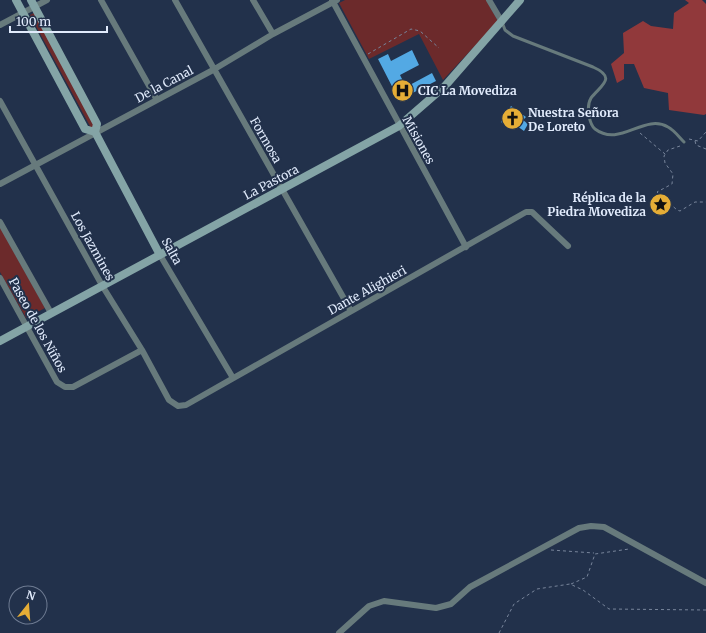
<svg xmlns="http://www.w3.org/2000/svg" width="706" height="633" viewBox="0 0 706 633" font-family="Merriweather,serif">
<style>
.green{fill:#6c2a2b}
.forest{fill:#91393b}
.building{fill:#53a9e4}
.lines{fill:none;stroke-linecap:round;stroke-linejoin:round}
.path{stroke:#78859b;stroke-width:1;stroke-dasharray:3 3;stroke-linecap:butt}
.lane{stroke:#677a7c;stroke-width:3}
.street{stroke:#677a7c;stroke-width:6}
.secondary{stroke:#84a4a6;stroke-width:8}
.labels{text-anchor:middle;dominant-baseline:central;stroke-width:4;stroke-linejoin:round;paint-order:stroke}
.street-label{font-size:12px;fill:#e1ebfc;stroke:#22314b}
.poi-label{font-size:12px;font-weight:bold;fill:#e1ebfc;stroke:#22314b;text-anchor:start}
</style>
<rect width="100%" height="100%" fill="#22314b"/>
<path class="green" d="M345,0h141l12,21 -55,59 -24,-46 -50,25 -30,-56z
M34,13l61,112 -4,3 -61,-113z
M0,227l45,81 -19,10 -26,-46z"/>
<path class="forest" d="M685,0h17l4,4v110l-2,1 -35,-5 -1,-17 -24,-5 -10,-24h-10v15l-7,4 -6,-19 13,-11 -1,-20 20,-12 8,5 22,3 1,-16 15,-10z"/>
<path class="building" d="M412,50l7,15 -19,10 6,12 26,-14 4,8 -37,19 -21,-41 10,-5 3,7z
M511,106l15,11 -3,3 5,4 -4,7 -10,-7 -4,5 -9,-7z"/>
<g class="lines">
<path class="path" d="M368,54l43,-25 9,2 19,17
M640,133l25,21
M689,139l9,2 8,-9
M695,141l1,4 10,4
M680,146l-12,4 -4,6 1,7 8,11 -1,10 -15,8 20,18 3,1 15,-9h11
M551,550l43,3
M571,584l16,-7 8,-23 34,-5
M499,633l15,-29 23,-15 33,-5 13,6 26,19 97,1"/>
<path class="lane" d="M502,22l3,8 8,6 80,31c25,11 7,19 -2,31 -3,5 -3,12 -2,18 1,5 2,10 6,13 25,19 49,-16 73,-2 6,3 11,10 16,15"/>
<path class="street" d="M101,0l56,100
M175,0l176,311
M253,0l20,34
M332,0l134,247
M489,0l13,22
M0,25l47,-25
M0,101l103,186 39,63 27,50 9,6 8,-1 340,-193h6l36,34
M0,184l213,-114 60,-36 64,-34
M0,222l51,91
M160,255l73,123
M0,278l57,104 8,5h8l69,-37
M339,633l30,-27 15,-5 52,7 15,-4 19,-17 109,-59 12,-2 13,1 102,56"/>
<path class="secondary" d="M16,0l69,129 10,3
M31,0l66,124 -2,8 65,123
M0,341l399,-215 46,-40 75,-86"/>
</g>
<defs>
<symbol id="hospital-disc" viewBox="-11 -11 22 22"><circle r="9.5" fill="#e5ad36" stroke="#22314b"/><path d="M-5-5h3v3.5h4V-5h3V5h-3V1.5h-4V5h-3Z" fill="#111"/></symbol>
<symbol id="church-disc" viewBox="-11 -11 22 22"><circle r="9.5" fill="#e5ad36" stroke="#22314b"/><path d="M-1.2-6h2.4v3.5h3.3v2.4h-3.3V6h-2.4V-.1h-3.3v-2.4h3.3Z" fill="#111"/></symbol>
<symbol id="sight-disc" viewBox="-11 -11 22 22"><circle r="9.5" fill="#e5ad36" stroke="#22314b"/><path d="M0-6L1.8-2.2L6-1.7L2.9 1.2L3.7 5.4L0 3.3L-3.7 5.4L-2.9 1.2L-6-1.7L-1.8-2.2Z" fill="#111"/></symbol>
</defs>
<g fill-rule="evenodd">
<use href="#hospital-disc" x="390" y="78" width="25" height="25"/>
<use href="#church-disc" x="500" y="106" width="25" height="25"/>
<use href="#sight-disc" x="648" y="192" width="25" height="25"/>
</g>
<g class="labels">
<g class="street-label">
<text transform="translate(164 84) rotate(-28)">De la Canal</text>
<text transform="translate(266 140) rotate(60)">Formosa</text>
<text transform="translate(419 140) rotate(61)">Misiones</text>
<text transform="translate(271 182) rotate(-28)">La Pastora</text>
<text transform="translate(93 246) rotate(61)">Los Jazmines</text>
<text transform="translate(172 251) rotate(61)">Salta</text>
<text transform="translate(367 290) rotate(-29)">Dante Alighieri</text>
<text transform="translate(38 325) rotate(61)">Paseo de los Niños</text>
</g>
<g class="poi-label">
<text x="418" y="90">CIC La Movediza</text>
<text x="528" y="112">Nuestra Señora<tspan x="528" dy="14">De Loreto</tspan></text>
<text x="646" y="197" text-anchor="end">Réplica de la<tspan x="646" dy="14">Piedra Movediza</tspan></text>
</g>
</g>
<g transform="translate(28 605) rotate(17)"><circle r="19" fill="#22314b" stroke="#6e7b92"/>
<path d="M0-3L7 15L0 10L-7 15Z" fill="#e5ad36"/>
<text y="-6" font-size="11" font-weight="bold" text-anchor="middle" fill="#e1ebfc">N</text>
</g>
<path d="M10 26v6h97v-6" fill="none" stroke="#e1ebfc" stroke-width="2"/>
<text x="16" y="26" font-size="12" fill="#e1ebfc" stroke="#22314b" stroke-width="3" paint-order="stroke">100 m</text>
</svg>
